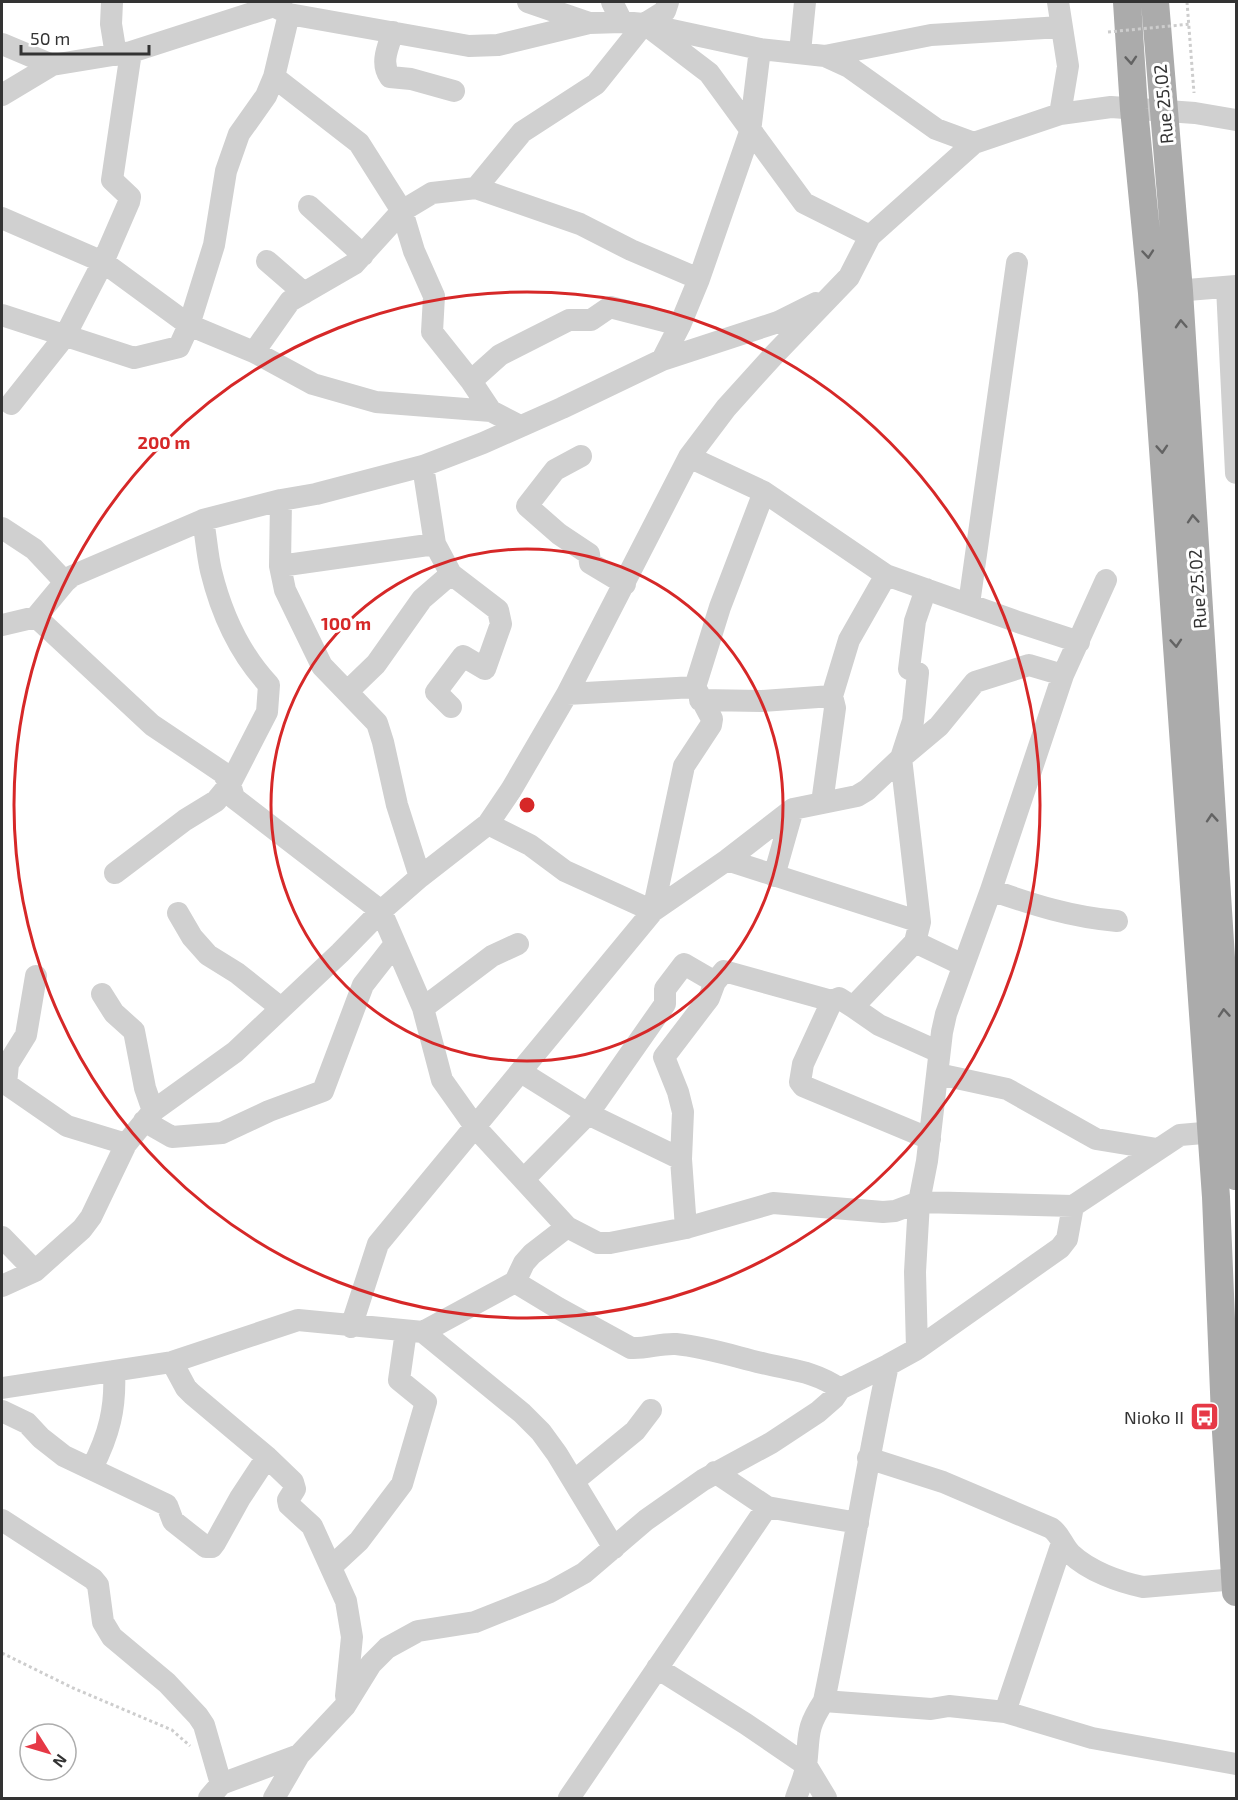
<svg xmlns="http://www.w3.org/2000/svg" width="1238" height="1800" viewBox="0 0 1238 1800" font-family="'Exo 2',sans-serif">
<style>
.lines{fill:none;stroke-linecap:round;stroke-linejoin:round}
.path{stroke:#cdcdcd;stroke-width:3;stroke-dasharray:3 3;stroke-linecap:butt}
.minor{stroke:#d0d0d0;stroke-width:22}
.major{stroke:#ababab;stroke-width:28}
.path-bridge{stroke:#cdcdcd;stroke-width:3;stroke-dasharray:3 3;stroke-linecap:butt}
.oneway{stroke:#636363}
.ring{fill:none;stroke:#d62828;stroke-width:3}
.labels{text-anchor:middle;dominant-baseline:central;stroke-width:6;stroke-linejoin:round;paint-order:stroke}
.street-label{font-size:18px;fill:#333;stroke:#fff}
.poi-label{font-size:18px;fill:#333;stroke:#fff;text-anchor:end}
.centre{fill:#d62828;stroke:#fff;stroke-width:3}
.ring-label{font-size:18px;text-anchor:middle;font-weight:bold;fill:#d62828;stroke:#fff;stroke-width:6;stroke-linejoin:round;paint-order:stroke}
</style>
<rect width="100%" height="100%" fill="#fff"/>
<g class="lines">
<path class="path" d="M1187,2l7,91
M2,1653l71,35 99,42 18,16"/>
<path class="minor" d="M112,2l-1,22 5,31
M266,2l23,12 180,32 29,-1 91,-22 33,-1 22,2 116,25 65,7 24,11 87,62 38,14
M528,2l61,21
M612,2l10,20
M1058,2l10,64 -8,48
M289,14l-15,63 85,66 43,68 30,-18 44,-5 104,36 51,26 68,29
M650,28l59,45 95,130 66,33
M393,32c-5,15 -13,31 -3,45l21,2 43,12
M2,44l50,21
M800,52l5,-50
M825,56l106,-21 130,-8
M2,95l50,-30 79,-13 143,-46 5,-4
M476,188l46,-56 74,-48 48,-60 21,-13 3,-9
M309,206l54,49
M2,218l101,44 86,63 65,27 59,32 63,18 115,9 29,15
M267,261l37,32
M1227,287l9,186
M1163,292l73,-6
M2,315l132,43 45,-11 10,-22 25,-80 12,-74 13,-37 27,-38 8,-19
M254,352l36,-51 64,-37 48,-53 12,40 20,45 -2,36 39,49 20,30
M662,360l18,-35 19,-46 51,-147 10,-83
M471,381l29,-26 69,-35h22l19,-13 70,18
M11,404l54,-68 38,-74 26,-60 1,-5 -18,-17 19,-128
M581,456l-26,14 -28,36 32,28 30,20 1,9 35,21
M689,457l75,35 122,83 132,47 61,20
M423,466l12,78 16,30 47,36 3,14 -16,45 -22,-13 -27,36 15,15
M281,500l-1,66 5,24 37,76 55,57 6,19 14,63 23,72
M2,528l32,21 31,33
M280,566l155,-22
M969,604l48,-341
M36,617l116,108 70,47 8,12 4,14 147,113 42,97 19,72 34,48 91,99 31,16h12l76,-15 87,-25 110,9 12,-1 24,-9 154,4
M2,625l34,-8 29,-35 7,-6 131,-56 78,-20 35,-6 107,-28 60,-23 79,-35 100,-48 116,-38 38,-19
M347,692l29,-28 46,-65 29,-25
M567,694l128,-7
M700,700l62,1 70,-5
M822,803l13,-95 -3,-12 17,-56 37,-65
M488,824l42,21 35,26 88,40 31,-145 27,-41 1,-6 -17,-32 25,-80 44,-115
M727,860l193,62
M115,873l70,-53 31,-19 14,-17 37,-72 2,-27c-29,-31 -48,-73 -58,-114 -4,-17 -5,-35 -8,-51
M774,876l19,-67
M991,890c43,15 80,27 126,31
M178,913l14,24 16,18 29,18 44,35
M915,942l48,23
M102,994l12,19 20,18 11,57 8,23
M832,1001l-29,63 -3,18 3,4 127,53
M853,1007l26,18 60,27
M423,1008l69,-52 26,-12
M521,1072l67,42 93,45
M938,1074l69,15 89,50 61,10
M2,1081l65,45 59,18
M6,1084l2,-20 18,-29 10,-59
M144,1121l28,16 50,-4 47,-22 54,-20 40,-106 32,-41
M524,1179l64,-65 77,-110v-15l19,-25 31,18
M686,1228l-5,-69 2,-47 -5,-20 -14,-35 45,-59 6,-16 9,-11 108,30 7,-3 14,9 62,-65 5,-20 -19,-164 12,-37 5,-48 -9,-4 6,-48 11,-32
M2,1237l33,34
M515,1282l43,26 73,40c15,1 30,-5 45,-4 30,3 57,12 86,19 28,7 53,8 78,26
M2,1286l33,-15 47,-42 9,-12 35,-73 27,-33 82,-59 105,-99 41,-42 39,-34 68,-53 23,-34 56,-96 122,-237 37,-49 47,-52 76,-79 21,-41 104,-93 86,-29 51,-7 84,6 41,7
M351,1327l27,-83 275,-333 74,-51 66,-51 64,-13 10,-6 34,-32 38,-32 36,-44 54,-17 34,10
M423,1332l92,-50 9,-19 8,-9 35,-27
M917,1349l-2,-77 4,-70 8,-41 15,-129 4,-18 45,-124 72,-215 43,-95
M172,1362l14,26 6,6 75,63 26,25 2,7 -7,11 1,5 23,21 34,75 6,36 -6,59
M2,1388l170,-26 126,-42 125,12 99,81 19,19 16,22 57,94
M2,1411l25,12 14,15 23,18 103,49 6,16 33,26h6l3,-4 25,-45 27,-41
M868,1458l75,24 108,46c10,7 11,17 20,26 18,17 48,28 72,33l93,-8
M92,1468c17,-33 24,-60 22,-97
M715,1472l52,35 91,16
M574,1481l61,-50 16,-21
M2,1520l91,59 5,6 5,37 9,15 55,46 31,33 6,9 17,59
M331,1567l28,-26 43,-57 24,-82 -27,-22 7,-49
M657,1668l89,56 60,41 20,33
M824,1701l107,8 18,-3 56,6 87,26 144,26
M1005,1712l57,-169
M209,1798l12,-14 78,-29
M274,1798l25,-43 46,-49 26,-42 16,-16 31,-17 57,-9 75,-30 34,-19 62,-53 57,-40 68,-37 47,-31 16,-14 6,-9 48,-24 29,-16 143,-101 7,-9 6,-33 107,-71 46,-4
M569,1798l198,-291
M796,1798c3,-10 9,-21 10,-32 4,-32 -1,-36 18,-65 23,-111 40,-224 64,-336"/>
<path class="major" d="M1127,2l7,107 18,184 64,904 9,219 11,176
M1155,2l24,289 50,794 7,91"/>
<path class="path-bridge" d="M1108,32l83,-8"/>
</g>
<defs><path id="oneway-chevron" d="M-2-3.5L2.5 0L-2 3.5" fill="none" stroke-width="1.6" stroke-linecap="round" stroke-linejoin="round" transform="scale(1.5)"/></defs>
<g class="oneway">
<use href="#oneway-chevron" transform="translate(1131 60) rotate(86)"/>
<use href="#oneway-chevron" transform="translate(1148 254) rotate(85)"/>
<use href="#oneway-chevron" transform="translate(1181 324) rotate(-93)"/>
<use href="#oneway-chevron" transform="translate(1162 449) rotate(86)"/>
<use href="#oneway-chevron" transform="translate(1193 519) rotate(-94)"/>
<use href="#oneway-chevron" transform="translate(1176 643) rotate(86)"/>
<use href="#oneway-chevron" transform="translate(1212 818) rotate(-94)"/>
<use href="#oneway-chevron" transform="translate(1224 1013) rotate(-94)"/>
</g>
<g class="ring">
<circle cx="527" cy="805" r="256"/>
<circle cx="527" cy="805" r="513"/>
</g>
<defs>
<symbol id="bus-square" viewBox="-11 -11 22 22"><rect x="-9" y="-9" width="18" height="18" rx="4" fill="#e63946" stroke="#fff"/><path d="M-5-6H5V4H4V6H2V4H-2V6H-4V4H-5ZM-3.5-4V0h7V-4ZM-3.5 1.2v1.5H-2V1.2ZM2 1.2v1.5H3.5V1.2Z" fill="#fff"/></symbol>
</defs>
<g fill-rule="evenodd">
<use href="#bus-square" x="1188" y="1400" width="33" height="33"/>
</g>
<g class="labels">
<g class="street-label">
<text transform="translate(1163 104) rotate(-95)">Rue 25.02</text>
<text transform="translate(1197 589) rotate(-94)">Rue 25.02</text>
</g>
<g class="poi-label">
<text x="1184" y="1417">Nioko II</text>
</g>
</g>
<circle cx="527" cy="805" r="9" class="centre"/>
<g class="ring-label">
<text x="164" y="449">200 m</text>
<text x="346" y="630">100 m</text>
</g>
<rect width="1238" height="1800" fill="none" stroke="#333333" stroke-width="6"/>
<g transform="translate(48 1752) rotate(127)"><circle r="28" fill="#ffffff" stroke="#adadad" stroke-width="1.5"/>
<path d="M0-4.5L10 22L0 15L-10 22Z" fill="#e63946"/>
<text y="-9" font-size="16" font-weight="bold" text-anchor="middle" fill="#333333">N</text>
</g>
<path d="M21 45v9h128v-9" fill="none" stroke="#333333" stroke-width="3"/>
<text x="30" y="45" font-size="18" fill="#333333" stroke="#ffffff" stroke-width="4.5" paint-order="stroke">50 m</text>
</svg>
